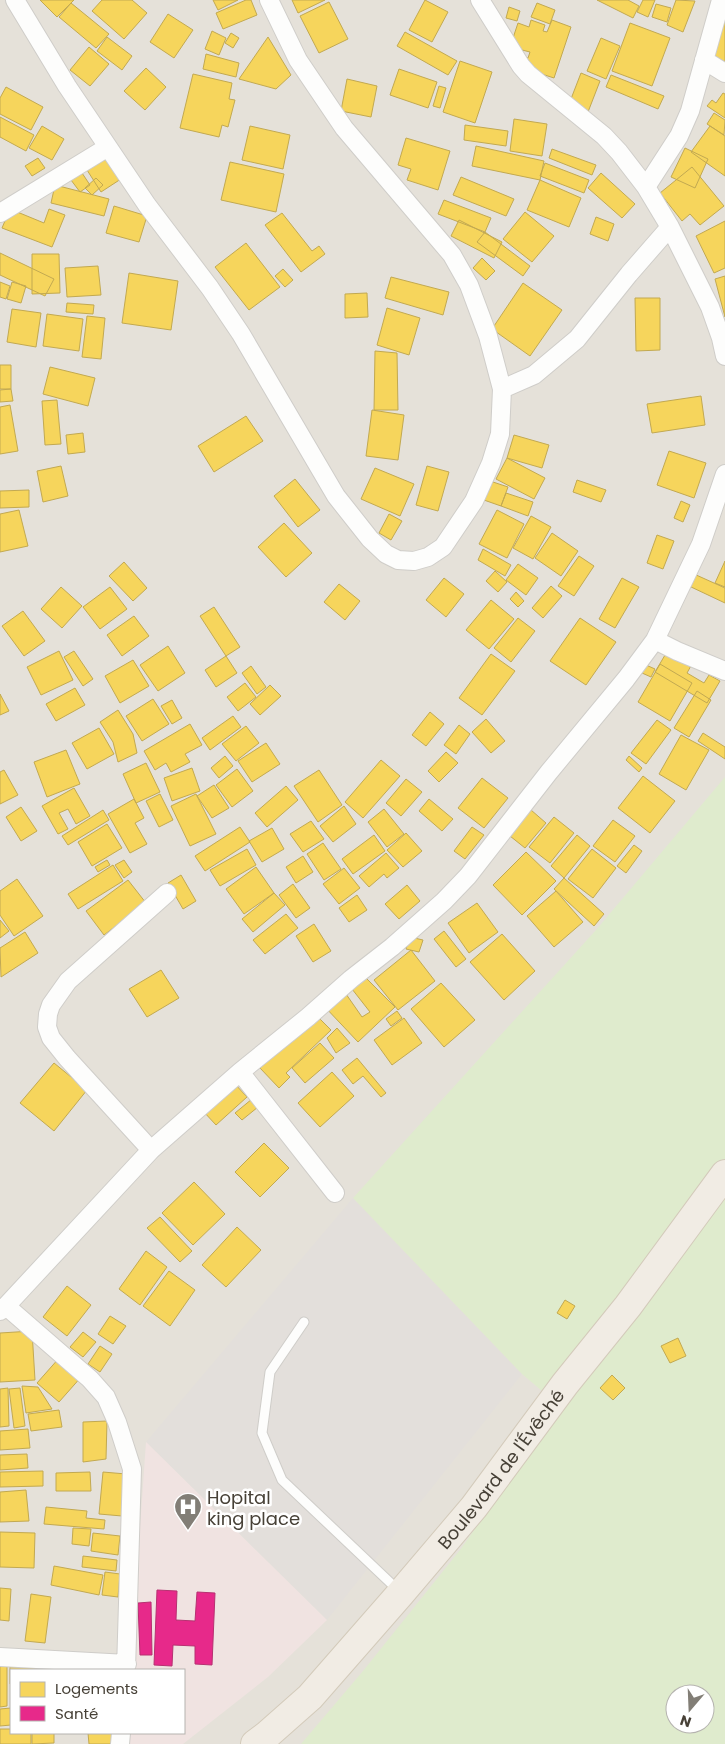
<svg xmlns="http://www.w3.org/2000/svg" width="725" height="1744" viewBox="0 0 725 1744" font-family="Poppins,sans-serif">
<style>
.residential{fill:#e5e1d9;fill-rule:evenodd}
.industrial{fill:#e3dfdb}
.medical{fill:#f0e3e1}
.green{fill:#dfebcd;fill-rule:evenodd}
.homes{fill:#f6d55c;stroke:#c2a951}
.health{fill:#e7298a;stroke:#b73071}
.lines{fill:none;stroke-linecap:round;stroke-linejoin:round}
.lane-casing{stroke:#cfcdc9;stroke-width:11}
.street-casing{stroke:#cfcdc9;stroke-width:20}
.primary-casing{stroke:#d3caba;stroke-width:30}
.lane{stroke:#fdfdfc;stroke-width:9}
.street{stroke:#fdfdfc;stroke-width:18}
.primary{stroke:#f1ece4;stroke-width:28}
.labels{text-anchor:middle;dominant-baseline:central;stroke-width:5;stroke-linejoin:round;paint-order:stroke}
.street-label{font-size:18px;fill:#474137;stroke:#fff}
.poi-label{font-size:18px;fill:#474137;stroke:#fff;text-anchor:start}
</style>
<rect width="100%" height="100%" fill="#f1efec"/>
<path class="residential" d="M0,0h725v1744h-725zM11,1670h173v63h-173zM675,1694h30v30h-30z"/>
<path class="industrial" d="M353,1198l169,176 -195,246 -181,-178z"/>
<path class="medical" d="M146,1442l181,178 -59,57 -85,67h-58l1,-11h58v-63h-54z"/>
<path class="green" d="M725,777v967h-424l62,-73 97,-121 101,-143 -39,-33 -169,-176 243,-268zM675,1694h30v30h-30z"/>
<path class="homes" d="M40,0h34l-17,17z
M102,0h30l15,13 -23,26 -32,-28z
M213,0h25l-20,10z
M246,0h5l6,15 -34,14 -7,-16z
M292,0h33l-27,13z
M425,0l23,12 -16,30 -23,-12z
M597,0h31l11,6 -6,12z
M643,0h12l-7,17 -11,-5z
M676,0l19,1 -12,31 -16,-7z
M329,2l19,37 -29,14 -19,-37z
M71,3l38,31 -13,14 -37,-31z
M537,3l18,7 -5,14 -19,-7z
M656,4l15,4 -4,14 -15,-5z
M509,7l11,4 -3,10 -11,-3z
M168,14l25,16 -19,28 -24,-16z
M531,20l14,5 -2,6 4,1 5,-12 19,7 -17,51 -28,-9 -4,-13 6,2 2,-6 -20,-5 8,-24 11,4z
M725,21v41l-18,-10z
M630,23l40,15 -18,48 -40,-15z
M212,31l14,7 -7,17 -14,-6z
M405,32l52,29 -9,14 -51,-29z
M231,33l8,5 -6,10 -8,-5z
M107,37l25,19 -10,14 -25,-19z
M268,37l23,38 -15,14 -37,-10z
M601,38l19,8 -14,33 -19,-8z
M89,47l20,17 -19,22 -20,-16z
M206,54l33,9 -3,14 -33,-8z
M460,61l32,11 -17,51 -32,-11z
M146,68l20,19 -21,23 -21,-19z
M399,69l38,13 -9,26 -38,-13z
M581,73l19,8 -12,31 -19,-8z
M193,74l39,9 -3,16 6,1 -7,27 -6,-2 -3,12 -39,-9z
M611,75l53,21 -6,13 -52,-22z
M347,79l30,7 -6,31 -30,-6z
M439,86l7,2 -6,20 -7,-2z
M6,87l37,20 -12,23 -31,-16v-16z
M723,93l2,1v24l-18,-12 5,-6 4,3z
M714,113l11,7 -1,15 -17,-11z
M0,117l34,18 -8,16 -26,-14z
M514,119l33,5 -5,32 -32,-5z
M465,125l43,6 -2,15 -42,-6z
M42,126l22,13 -12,21 -23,-12z
M250,126l40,9 -7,34 -41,-9z
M710,126l15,10v40l-34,-24z
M406,138l44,13 -12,39 -31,-10 4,-11 -13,-4z
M476,146l68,15 -4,19 -68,-14z
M685,148l23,11 -13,29 -24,-11z
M552,149l44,16 -4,10 -43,-17z
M109,155l15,22 -23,15 -14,-22z
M38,158l7,10 -13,8 -7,-10z
M230,162l54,12 -8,38 -55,-12z
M545,163l44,17 -5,13 -44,-17z
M692,167l32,39 -24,19 -10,-11 -8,7 -22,-28z
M82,173l8,12 -10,7 -9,-12z
M601,173l34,31 -13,14 -34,-30z
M461,177l53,22 -8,17 -53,-21z
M96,178l7,7 -11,10 -7,-7z
M540,180l41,18 -12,29 -42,-17z
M55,185l54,14 -5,17 -53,-13z
M444,200l47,18 -6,14 -47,-18z
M114,206l33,10 -8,26 -33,-9z
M10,209l34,14 5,-14 16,6 -13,32 -50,-19z
M525,212l29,24 -22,26 -29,-23z
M282,213l30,38 7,-5 6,8 -24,18 -36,-47z
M596,217l18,7 -6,17 -18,-7z
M459,220l43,22 -8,16 -43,-22z
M725,221v47l-11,5 -18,-37z
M485,232l45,34 -7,10 -46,-34z
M246,243l34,44 -31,23 -34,-43z
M0,253l54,26 -9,17 -45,-21z
M32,254h27l1,39 -28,1z
M482,258l13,13 -9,9 -13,-12z
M98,266l3,29 -34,2 -2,-29z
M283,269l10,11 -8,7 -10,-11z
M129,273l49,8 -7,49 -49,-7z
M725,276v41l-10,-38z
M391,277l58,15 -6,23 -58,-17z
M0,282l10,4 -4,13 -6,-2z
M12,282l14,4 -5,17 -14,-4z
M523,283l39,27 -32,46 -38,-27z
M367,293l1,24 -23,1v-24z
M635,298h25v52l-24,1z
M67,303l27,2 -1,9 -27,-2z
M387,308l33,10 -11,37 -32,-10z
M12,309l29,4 -5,34 -29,-5z
M47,314l36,5 -4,32 -36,-5z
M87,316l18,2 -4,41 -19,-2z
M375,351l22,2 1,57h-24z
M0,365h11v24h-11z
M50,367l45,11 -7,28 -45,-12z
M11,389l2,12 -13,1v-12z
M701,396l4,29 -53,8 -5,-29z
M57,400l4,44 -16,1 -3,-44z
M10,405l8,46 -18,3v-47z
M372,410l32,5 -6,45 -32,-4z
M246,416l17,25 -49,31 -16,-26z
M83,433l2,19 -17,2 -2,-19z
M514,435l35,10 -7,23 -35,-10z
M669,451l37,12 -12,35 -37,-13z
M507,458l38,20 -11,21 -38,-20z
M61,466l7,30 -25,6 -6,-31z
M427,466l22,6 -11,39 -22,-6z
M375,468l39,16 -14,32 -39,-17z
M295,479l25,31 -22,17 -24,-31z
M487,480l21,7 -7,19 -20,-7z
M577,480l29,10 -5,12 -28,-10z
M29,490v17l-29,1v-17z
M506,493l27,9 -5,14 -27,-10z
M681,501l9,4 -7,17 -9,-4z
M19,510l9,36 -28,6v-38z
M497,510l27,14 -17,34 -28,-14z
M389,514l13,7 -11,19 -12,-7z
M531,516l20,11 -18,32 -20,-11z
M284,523l28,30 -26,24 -28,-30z
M552,533l26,18 -17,25 -26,-18z
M657,535l17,6 -11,28 -16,-6z
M483,549l28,16 -6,11 -27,-16z
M579,556l15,10 -20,30 -16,-10z
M725,561v26l-10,-4z
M124,562l23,26 -14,13 -24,-25z
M518,564l20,14 -12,17 -20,-15z
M495,571l12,11 -9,10 -12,-11z
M694,574l31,14v15l-36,-17z
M444,578l20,16 -18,23 -20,-17z
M622,578l17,9 -24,41 -16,-9z
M339,584l21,17 -15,19 -21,-18z
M551,586l11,10 -19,22 -11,-10z
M61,587l21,19 -20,22 -21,-19z
M110,587l17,22 -27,20 -17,-22z
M516,592l8,9 -6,6 -8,-8z
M491,600l23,19 -25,30 -23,-19z
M214,607l26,40 -14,9 -26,-40z
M23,611l22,30 -21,15 -22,-30z
M134,616l15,20 -27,20 -15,-21z
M518,618l17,13 -24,31 -17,-14z
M580,618l36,24 -30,43 -36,-24z
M168,646l17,27 -27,18 -18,-26z
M668,650l24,14 -5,9 17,10 5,-8 11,6 -13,22 -52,-31z
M59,651l14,29 -32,15 -14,-28z
M74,651l19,28 -10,7 -19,-29z
M491,654l24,17 -33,44 -23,-17z
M226,656l11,17 -21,14 -11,-17z
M133,660l16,26 -29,17 -15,-27z
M660,664l32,19 -22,38 -32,-19z
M646,665l9,4 -4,8 -9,-4z
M251,666l15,21 -9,7 -15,-21z
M245,683l11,14 -18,14 -11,-14z
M270,685l11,11 -21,19 -10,-11z
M75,688l10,17 -29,16 -10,-17z
M697,691l14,9 -22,37 -15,-9z
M0,694l9,17 -9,4z
M153,699l16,25 -27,17 -16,-25z
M172,700l10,18 -10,6 -11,-18z
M118,710l15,24 4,19 -19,9 -5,-20 -13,-20z
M430,712l14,12 -18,22 -14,-11z
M233,716l8,11 -31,23 -8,-12z
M486,719l19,22 -14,12 -19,-21z
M657,720l14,10 -25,34 -15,-11z
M190,724l12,21 -17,9 5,8 -19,10 -5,-9 -11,7 -11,-19z
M459,725l11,9 -14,20 -12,-9z
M246,726l13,17 -23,18 -14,-17z
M99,728l15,26 -27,15 -15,-26z
M703,733l22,14v12l-27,-18z
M681,735l28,15 -23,40 -27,-16z
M266,743l14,21 -28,18 -14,-21z
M66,750l14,34 -33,13 -13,-35z
M446,752l12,11 -19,19 -11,-11z
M225,756l8,10 -14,12 -8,-10z
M629,756l13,12 -3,4 -13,-12z
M381,760l19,16 -37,42 -18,-16z
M146,763l14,29 -24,11 -13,-29z
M192,768l8,23 -28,10 -8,-23z
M237,769l16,22 -21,16 -16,-22z
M4,770l14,25 -18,9v-32z
M319,770l23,35 -24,17 -24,-36z
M643,776l32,25 -25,32 -32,-25z
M482,778l26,20 -24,30 -26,-20z
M406,779l16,13 -21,24 -15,-13z
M214,785l15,23 -17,10 -15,-22z
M286,786l12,14 -31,27 -12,-14z
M74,788l16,28 -14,8 -8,-15 -9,4 9,16 -10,5 -16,-28z
M160,794l13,26 -14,7 -13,-26z
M196,794l20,40 -26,12 -19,-40z
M134,799l10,19 -9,5 12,21 -17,9 -22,-39z
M429,799l24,20 -11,12 -23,-20z
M344,806l12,18 -23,18 -13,-16z
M21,807l16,24 -16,10 -15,-24z
M384,809l20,25 -17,13 -19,-25z
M103,810l6,10 -41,25 -6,-9z
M531,810l15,13 -21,25 -15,-12z
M554,817l20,16 -24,30 -21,-16z
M613,820l22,16 -20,26 -22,-16z
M311,821l13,18 -21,13 -13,-18z
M107,824l15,24 -30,18 -14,-24z
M240,827l10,15 -45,29 -10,-15z
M472,827l12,8 -19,24 -11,-8z
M272,828l12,21 -22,13 -13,-21z
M406,833l16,18 -19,16 -16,-17z
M374,835l11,16 -32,23 -11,-15z
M577,835l13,11 -26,32 -13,-12z
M323,843l18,26 -17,11 -17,-26z
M634,845l8,6 -16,22 -9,-7z
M247,849l9,16 -36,21 -10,-16z
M592,849l24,19 -23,30 -25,-19z
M526,852l30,29 -34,34 -29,-30z
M386,853l13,15 -12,10 -3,-4 -15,13 -10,-11z
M303,856l10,16 -17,11 -10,-16z
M107,860l3,5 -12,7 -3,-5z
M124,860l8,12 -8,6 -9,-13z
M113,865l10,16 -45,28 -10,-15z
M256,867l18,26 -30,21 -18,-25z
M344,868l16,20 -21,16 -16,-20z
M181,875l15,26 -13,8 -15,-26z
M564,878l40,36 -10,12 -40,-37z
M17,879l26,37 -29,20 -14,-21v-24z
M128,880l18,23 -42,32 -18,-24z
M293,884l17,24 -14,10 -17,-23z
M407,885l13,16 -21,18 -14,-15z
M556,891l27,31 -29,25 -27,-31z
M274,893l11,12 -32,27 -11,-13z
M357,895l10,15 -18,12 -10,-14z
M477,903l21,29 -29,21 -21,-30z
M286,914l12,14 -33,26 -12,-14z
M0,920l9,11 -9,7z
M314,924l17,27 -18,11 -17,-26z
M444,931l22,28 -10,8 -22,-28z
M25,932l13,21 -37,24 -1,-29z
M502,934l33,37 -31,29 -34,-38z
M410,937l13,3 -4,12 -13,-3z
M411,950l24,31 -37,29 -24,-30z
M161,970l18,28 -32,19 -18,-28z
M365,977l30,30 -37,35 -34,-36 22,-12 16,23 8,-5 -18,-23z
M441,983l34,37 -31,27 -33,-38z
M397,1011l5,7 -11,8 -5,-7z
M316,1015l15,15 -45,43 4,4 -11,11 -19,-20z
M404,1018l18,25 -30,22 -18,-25z
M337,1028l13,15 -14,10 -9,-15z
M320,1043l14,15 -29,25 -13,-15z
M357,1058l29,35 -5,4 -18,-21 -10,8 -11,-14z
M54,1063l33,27 -33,41 -34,-28z
M332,1072l22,24 -34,31 -22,-24z
M234,1083l13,14 -31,28 -13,-14z
M252,1099l6,8 -16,13 -7,-7z
M264,1143l25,25 -29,29 -25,-25z
M194,1182l31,32 -32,31 -31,-32z
M160,1217l32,34 -12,11 -33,-34z
M237,1227l24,23 -35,37 -24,-22z
M146,1251l21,16 -27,38 -21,-16z
M169,1271l26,19 -25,36 -27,-20z
M67,1286l24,19 -24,31 -24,-19z
M565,1300l10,6 -8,13 -10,-6z
M110,1316l16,10 -13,18 -15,-10z
M32,1331l3,49 -35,2v-49z
M83,1332l13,10 -13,15 -13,-10z
M678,1338l8,18 -16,7 -9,-17z
M100,1346l12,8 -12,18 -12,-8z
M60,1357l22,19 -23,26 -22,-19z
M612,1375l13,13 -12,12 -13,-12z
M22,1386l16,1 14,22 -26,4z
M8,1388l1,38 -9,1v-38z
M20,1388l5,38 -11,2 -5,-39z
M59,1410l3,17 -31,4 -3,-17z
M107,1421l-1,38 -23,3v-40z
M28,1429l2,19 -30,2v-19z
M27,1454l1,14 -28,2v-15z
M43,1471v15l-43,1v-15z
M90,1472l1,19h-35v-18z
M103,1472l23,2 -4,42 -23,-2z
M26,1490l3,31 -29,1v-30z
M46,1507l41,4 -1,7 19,2 -1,9 -60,-5z
M73,1528l18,1 -2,17 -17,-2z
M0,1532l35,1 -1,35 -34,-1z
M93,1533l27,3 -2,19 -27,-4z
M83,1556l34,4 -1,11 -34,-4z
M54,1566l49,9 -4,20 -48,-10z
M105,1572l15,2 -2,23 -16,-2z
M0,1588l11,1 -2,32 -9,-1z
M31,1594l20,3 -6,46 -20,-2z
M7,1665v41l-7,1v-41z
M49,1666v4h-38v14h-1v-17z
M11,1708v17l-11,1v-17z
M0,1729h11v4h20v11h-31z
M32,1733h22v10l-22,1z
M88,1733h27l-2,11h-24z"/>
<path class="health" d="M157,1590l20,1 -1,29 19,1 2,-29 18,1 -3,72 -17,-1v-18l-22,-1 -1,21 -18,-1z
M151,1602l1,53h-12l-2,-52z"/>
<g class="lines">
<defs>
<path id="lane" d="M304,1322l-34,50 -8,61 20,47 117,111"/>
<path id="street" d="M15,0l52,86 80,119 63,83 31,46 95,162 34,43 16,15 12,6 16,1 14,-4 15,-10 31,-46 17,-38 9,-29 2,-45 -14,-53 -19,-51 -17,-30 -108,-127 -46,-68 -29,-60
M480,0l41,66 7,8 76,62 15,16 27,35 24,40 40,80 11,31 4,18
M704,60l21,13
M646,187l33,-51 11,-25 31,-111
M0,213l108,-66
M502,389l32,-14 43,-36 52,-65 41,-47
M655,640l22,11 48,20
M240,1072l95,121
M151,1150l-84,-92 -16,-20 -4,-11 1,-13 3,-9 17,-24 99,-88
M6,1306l84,73 16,18 11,25 15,47 -6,201
M0,1311l6,-5 145,-156 89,-78 68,-55 43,-38 41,-32 52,-46 24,-25 81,-104 77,-93 29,-39 46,-96 24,-70
M0,1657l127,7
M120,1744l1,-11"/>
<g id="primary">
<path id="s1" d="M255,1744l12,-9 43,-38 91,-104 73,-86 91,-123 63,-78 97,-132"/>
</g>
</defs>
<use href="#lane" class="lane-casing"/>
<use href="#street" class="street-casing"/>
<use href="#primary" class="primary-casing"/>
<use href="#lane" class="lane"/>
<use href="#street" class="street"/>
<use href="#primary" class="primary"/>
</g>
<defs>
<symbol id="hospital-pin" viewBox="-11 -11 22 30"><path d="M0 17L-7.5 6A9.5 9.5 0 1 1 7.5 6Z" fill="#827e76" stroke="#fff"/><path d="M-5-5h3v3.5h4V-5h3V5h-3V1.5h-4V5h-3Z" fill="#fff"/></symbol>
</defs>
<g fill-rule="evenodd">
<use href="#hospital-pin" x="172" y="1491" width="32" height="43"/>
</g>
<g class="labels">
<g class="street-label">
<text stroke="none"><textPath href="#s1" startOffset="370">Boulevard de l'Évêché</textPath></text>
</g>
<g class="poi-label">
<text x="207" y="1497">Hopital<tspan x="207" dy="21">king place</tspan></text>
</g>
</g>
<rect x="10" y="1669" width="175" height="65" fill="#ffffff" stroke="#b5b3af"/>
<rect x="20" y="1682" width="25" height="15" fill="#f6d55c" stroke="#b5b3af"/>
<text x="55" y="1694" font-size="15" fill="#474137">Logements</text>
<rect x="20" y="1706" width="25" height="15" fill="#e7298a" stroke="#b5b3af"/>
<text x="55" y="1719" font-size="15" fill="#474137">Santé</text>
<g transform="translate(690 1709) rotate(199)"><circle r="24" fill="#ffffff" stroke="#b5b3af"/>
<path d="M0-4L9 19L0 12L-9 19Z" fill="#827e76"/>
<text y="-8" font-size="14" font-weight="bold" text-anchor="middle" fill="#474137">N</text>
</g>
</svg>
